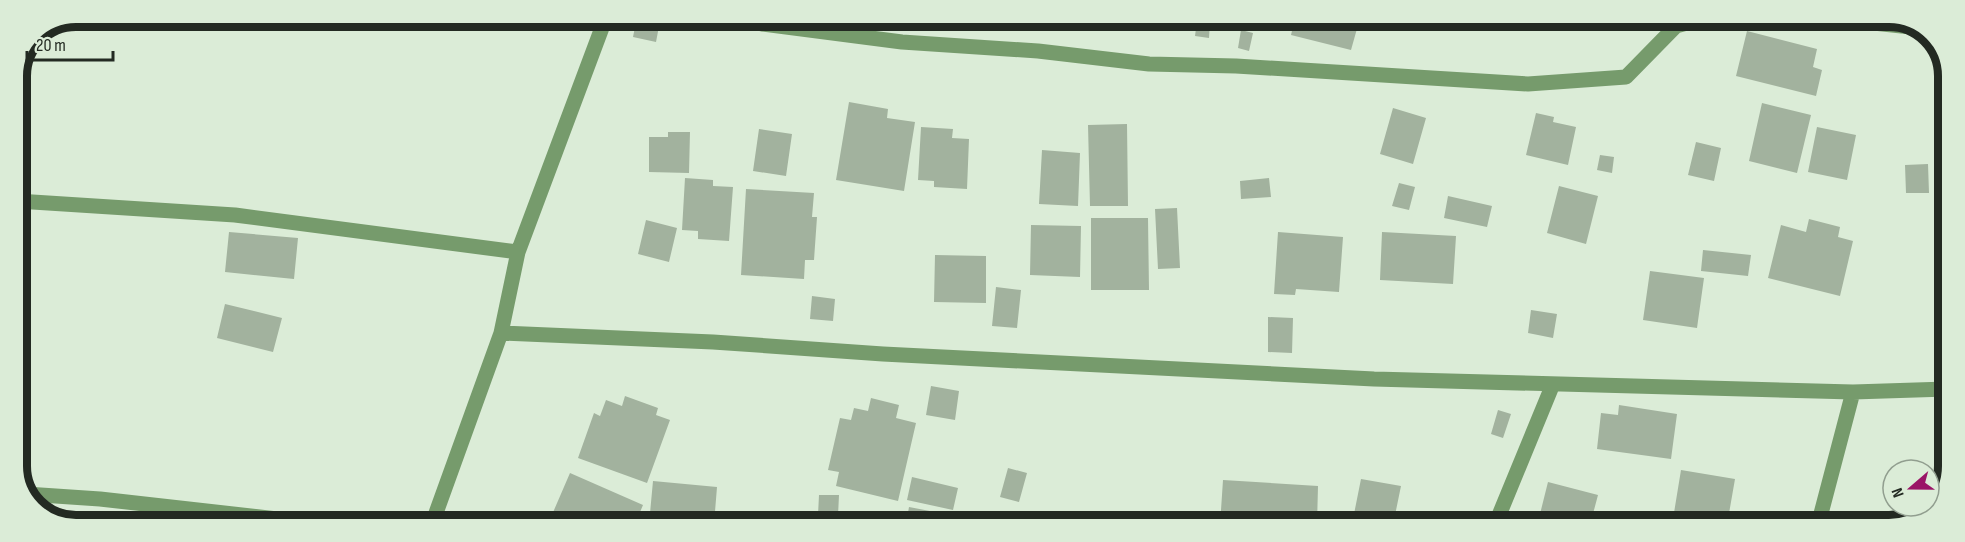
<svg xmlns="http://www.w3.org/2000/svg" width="1965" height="542" viewBox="0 0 1965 542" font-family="'Sofia Sans Condensed',sans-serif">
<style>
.building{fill:#a2b29e}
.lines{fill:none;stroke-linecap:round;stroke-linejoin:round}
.street{stroke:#769b6c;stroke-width:15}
.rim{fill:none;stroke:#232a22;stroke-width:8}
</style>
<rect width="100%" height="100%" fill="#dbecd7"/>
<path class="building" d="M637,17l23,4 -4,21 -23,-5z
M1295,18h65l-9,32 -60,-15z
M1499,18h46l-2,12z
M1197,21l13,1 -1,16 -14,-2z
M1241,30l12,3 -4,18 -11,-3z
M1747,31l70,18 -4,18 9,3 -6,26 -80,-20z
M1946,99l2,1v41h-5z
M849,102l39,7 -1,9 28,4 -11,69 -68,-11z
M1762,103l49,12 -14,58 -48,-12z
M1393,108l33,10 -13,46 -33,-10z
M1536,113l18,4 -1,5 23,5 -8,38 -42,-10z
M1127,124l1,82h-38l-2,-81z
M921,127l32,2 -1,9 17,1 -2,50 -33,-2v-6l-16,-1z
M1817,127l39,8 -9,45 -39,-8z
M759,129l33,5 -6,42 -33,-5z
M668,132h22l-1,41 -40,-1v-35h19z
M1696,142l25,6 -7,33 -26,-6z
M1042,150l38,3 -2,53 -39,-2z
M1600,155l14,2 -2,16 -15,-3z
M1928,164l1,29h-23l-1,-28z
M685,178l28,2v6l20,1 -4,54 -31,-2v-8l-16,-1z
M1269,178l2,19 -30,2 -1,-18z
M1399,183l16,4 -6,23 -17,-4z
M1559,186l39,10 -12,48 -39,-11z
M746,189l68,4 -2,24h5l-3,43h-9l-1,19 -63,-4z
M1448,196l44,10 -5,21 -43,-9z
M1177,208l3,60 -22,1 -3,-60z
M1091,218h57l1,72h-58z
M1809,219l31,8 -2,10 15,4 -13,55 -72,-18 13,-53 25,7z
M646,220l31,8 -8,34 -31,-8z
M1031,225l50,1 -1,51 -50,-2z
M229,232l69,6 -4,41 -69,-7z
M1278,232l65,5 -4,55 -43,-3 -1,6 -21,-1z
M1382,232l74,4 -3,48 -73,-4z
M1703,250l48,5 -3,21 -47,-5z
M935,255l51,1v47l-52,-1z
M1650,271l54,7 -7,50 -54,-8z
M996,287l25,3 -4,38 -25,-2z
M812,296l23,3 -2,22 -23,-2z
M225,304l57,14 -9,34 -56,-14z
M1531,310l26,4 -4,24 -25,-5z
M1268,317l25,1 -1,35 -24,-1z
M931,386l28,5 -4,29 -29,-5z
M625,396l33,12 -2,7 14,5 -23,63 -69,-25 16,-45 6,3 6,-16 16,6z
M871,398l28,7 -3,13 20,5 -18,78 -62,-15 3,-14 -11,-2 12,-52 11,2 3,-12 14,3z
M1619,405l58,9 -6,45 -74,-10 4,-36 17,2z
M1498,410l13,4 -8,24 -12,-4z
M1008,468l19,5 -8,29 -19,-5z
M1681,470l54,9 -8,46h-55z
M570,473l73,32 -8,19h-87z
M912,477l46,11 -5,22 -46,-10z
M1361,479l40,7 -8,39 -41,-1z
M1223,480l95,6 -1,39h-97z
M653,481l64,6 -3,37h-65z
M1548,482l50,13 -8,30h-23l-28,-7z
M819,495h20l-1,21 -20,-1z
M909,507l42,8 -1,10 -44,-1z
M1874,521l22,2 -6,2h-16z"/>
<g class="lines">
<path class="street" d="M729,17l33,7 140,18 136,9 111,13 87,2 292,18 98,-7 50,-51 29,-8
M1827,18l93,10
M17,201l218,14 283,37
M501,333l212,9 170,12 491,25 479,13 94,-3
M26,494l74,5 221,25
M432,524l69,-191 17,-81 88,-235
M1495,525l58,-141
M1818,525l35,-133"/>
</g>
<path d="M0 0H1965V542H0ZM76 27H1889A49 49 0 0 1 1938 76V466A49 49 0 0 1 1889 515H76A49 49 0 0 1 27 466V76A49 49 0 0 1 76 27Z" fill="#dbecd7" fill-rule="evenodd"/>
<path class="rim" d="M76 27H1889A49 49 0 0 1 1938 76V466A49 49 0 0 1 1889 515H76A49 49 0 0 1 27 466V76A49 49 0 0 1 76 27Z"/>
<g transform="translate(1911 488) rotate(250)"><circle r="28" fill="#dbecd7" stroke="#919e8f" stroke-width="1.5"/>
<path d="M0-4.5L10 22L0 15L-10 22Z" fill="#9a1467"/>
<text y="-9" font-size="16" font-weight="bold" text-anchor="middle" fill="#232a22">N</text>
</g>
<path d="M27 51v9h86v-9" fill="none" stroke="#232a22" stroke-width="3"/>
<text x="36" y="51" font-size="18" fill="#232a22" stroke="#dbecd7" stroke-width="4.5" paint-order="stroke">20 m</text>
</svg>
